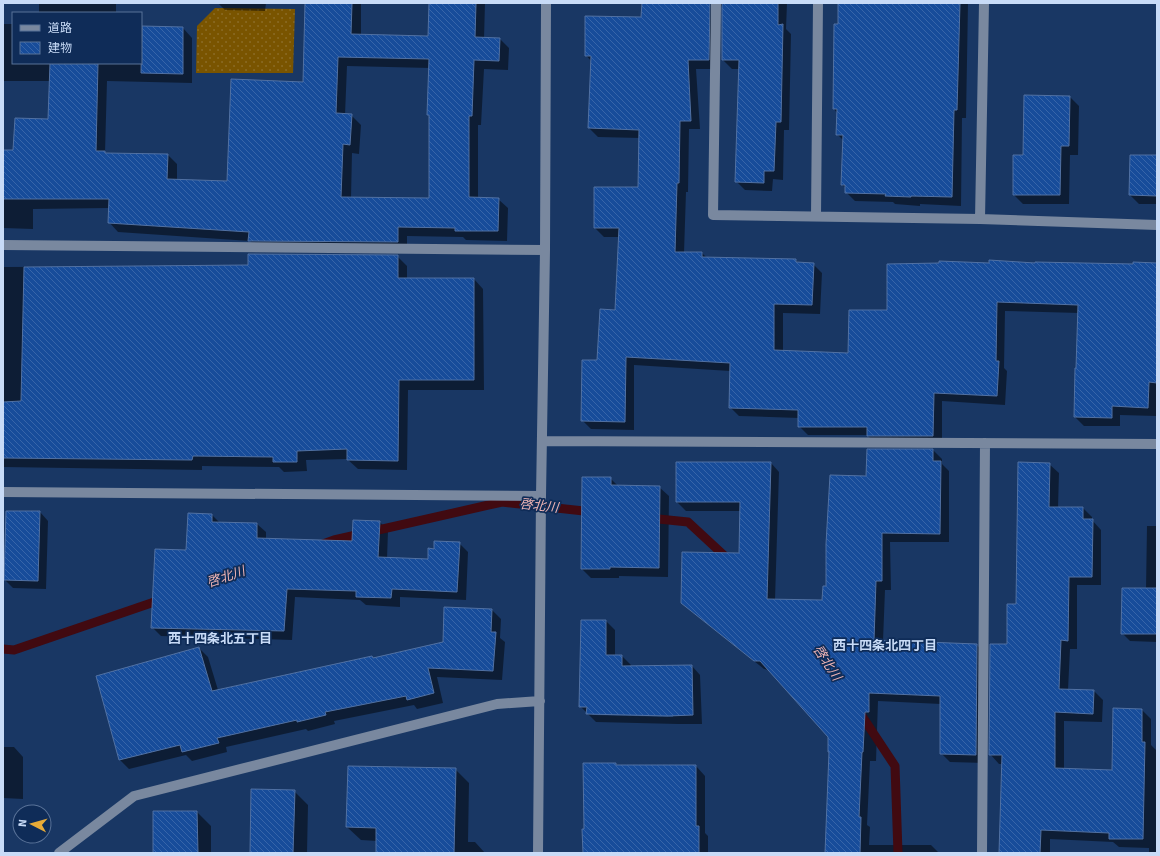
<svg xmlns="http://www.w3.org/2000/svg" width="1160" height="856" viewBox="0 0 1160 856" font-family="Signika,'Noto Sans JP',sans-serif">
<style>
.grass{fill:url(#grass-dots)}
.shadow{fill:#0007;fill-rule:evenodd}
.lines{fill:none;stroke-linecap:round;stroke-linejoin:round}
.stream{stroke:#410a11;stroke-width:9}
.building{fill:url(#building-back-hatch);stroke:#5171a3;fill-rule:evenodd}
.minor{stroke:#79889f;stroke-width:10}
.labels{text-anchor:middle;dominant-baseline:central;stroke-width:3.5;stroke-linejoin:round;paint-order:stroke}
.water-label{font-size:13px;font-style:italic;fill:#eeb4b4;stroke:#0f2c58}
.neighbourhood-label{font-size:13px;font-weight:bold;fill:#c8dbf7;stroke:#0f2c58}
</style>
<defs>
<pattern id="grass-dots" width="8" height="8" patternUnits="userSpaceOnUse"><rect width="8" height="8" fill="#795400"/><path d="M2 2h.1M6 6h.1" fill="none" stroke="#8b6c26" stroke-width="1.8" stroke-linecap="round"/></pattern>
<pattern id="building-back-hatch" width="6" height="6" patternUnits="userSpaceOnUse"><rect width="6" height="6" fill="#174c9a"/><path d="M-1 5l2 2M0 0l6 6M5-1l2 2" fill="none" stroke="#3765a9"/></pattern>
</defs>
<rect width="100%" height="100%" fill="#193764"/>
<path class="grass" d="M215,8l80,1 -2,64h-97l1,-47z"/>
<path class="shadow" d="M39,3h77v10h-77z
M218,3h48l-1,8 -40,-1z
M306,3h55v32l68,2 1,-34h55l-1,36h16l9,9 -1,22 -24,-1 -3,56h-3v73l20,1 10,9 -1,33 -41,-1 -3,-3 -56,-1v15l-148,-1 -9,-9 -132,-9 -9,-10v-14l-76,1v20l-30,-1v-77h11l35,-31 2,-39h-48v-57h10v39h128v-36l42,1 9,10v45l-85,-2 -2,72 63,2 9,9v16l51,2 76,-99zM347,66l83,2 -2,46 2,2v83l-79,-1 1,-45 7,1 2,-29 -10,-10h-6z
M643,3h144l-1,26 5,5 -2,96h-5l-1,50 -10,-1 -1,12 -27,-1 -9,-9 4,-112h-8l-9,-9v-56l-5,8 -1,57h-21l4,60h-11l-1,63h-2l-2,61h18l5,5 89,2 3,4h14l9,9 -2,41 -37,-1v39l65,2 40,-43 148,-47h121l-1,152 -36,-1v11h-36l-9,-9 4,-104 -74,-2 -1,57 3,3 -2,34 -63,-4v44h-65l-10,-10h-59l-9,-9v-8l-60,-2 -9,-9v-36l-96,-6v65l-43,-1 -9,-9 16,-59 18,-50 4,-74h-16l-9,-9 44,-40 1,-50 -42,-1 -9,-9 2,-67 -5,-6 56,-37z
M840,3h128l-2,115h-4l-1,88 -41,-2v2l-25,-2 -2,-2 -38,-1 -9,-9v-4l-4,-3 1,-45 -6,-6v-21l-3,-4 1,-84h4z
M1070,97l9,9 -1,49h-8l-1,49h-46l-9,-9 10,-39z
M1157,156v48h-18l-9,-9z
M397,256l10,10v13h67l9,10 1,101h-76l-1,80 -49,-1 -11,-10 -41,1 1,11 -23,1 -5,-5 -77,-1v4l-199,-3v-200l246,-1z
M933,450l9,9v5l7,7v71h-59l1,48h-6l-2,51 94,4 8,9v109l-35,-1 -9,-9v-49l-63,-3 -2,60h-6l-3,64 3,2 -1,18h62l8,8h-113l4,-101 -1,-16 -60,-66 -5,-1 -73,-58 -9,-9 58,-48 1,-43h-55l-9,-9 94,-39 8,9 -4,128 48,1 4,-14 41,-110z
M1049,464l10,9 -1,35h25l9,9v3l9,10v55h-24v64h-7l-2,41 26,1 9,9 -1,22 -38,-1v48l49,2 1,-62 28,1 9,9v26l6,6v102h-8v-5l-30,-1 -6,-5 -63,-3v14h-50l3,-89h-4l-9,-10 18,-109 8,-40z
M610,478l8,8 41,1 10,9 -1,81 -49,-1v2h-28l-9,-9z
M40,512l8,9 -2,68 -33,-1 -8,-8z
M212,515l8,8 37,1 9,8v7l87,3 27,-20 8,9 -1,28 42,1 30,-17 9,9 -2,48 -66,-3v10l-34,-2 -6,-5 -65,-3 -3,43 -131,-4 -9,-9 35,-76z
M1147,526h10v116l-27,-1 -8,-8 24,-44z
M492,610l9,9 -1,19 5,4 -3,38 -65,-3 6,26 -26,6 -3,-4 -80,16 1,3 -27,7 -2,-2 -80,18 1,5 -35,9 -6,-6 -57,14 -9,-9 79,-112 9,9 10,33 155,-31 71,-16z
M606,621l9,9v26h7l9,9 -1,2 62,-1 8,9 2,49h-24l-82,-2 -16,-16zM591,713l82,2v2l-80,-2z
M3,747h11l9,10v42l-20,-1z
M616,764l2,2h78l9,10v57l3,3v17h-124l1,-23z
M455,769l14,14 -1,59h7l10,11h-108v-12l-16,-1 -14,-13z
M294,791l14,14 -1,48h-56z
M154,812h43l14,14v27h-57z"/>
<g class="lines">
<path class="stream" d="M649,518l39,4 41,38
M323,544l11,-4 168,-38 91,10
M3,649l11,1 149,-51
M858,710l37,56 3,87"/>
</g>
<path class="building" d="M305,3h47l-1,31 77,2 1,-33h47l-1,34 25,1 -1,23 -25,-1 -2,56h-3v81l30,1 -1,33h-43v-3l-57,-1v15l-150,-1 1,-9 -141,-9 1,-24h-106v-49h10l2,-32 33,1 2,-56h48l-2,88h9v2l63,1 -1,25 60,2 4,-102 72,3zM338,57l91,2 -2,56h2v83l-88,-1 2,-53 7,1 2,-31 -16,-1z
M642,3h68l-1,57h-21l3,61h-11l-1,62h-2l-2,69h27v5l94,2v3l18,1 -2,42 -38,-1v46l74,3 1,-43h38v-46l52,-1v-2l50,2v-3l46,3v-1l98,2v-2l24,1v120l-8,-1 -1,26 -36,-2v12l-38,-1 1,-49h1l2,-63 -81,-3 -1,59h3l-2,35 -63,-3 -1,43h-66v-9h-69v-17l-69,-2 1,-45 -104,-6 -1,65 -44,-1 1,-61h15l3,-51 15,1 4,-82h-25v-41h44l1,-57 -51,-2 3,-72h-6v-40l56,1z
M722,3h56v22l5,-1 -2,98h-5l-2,49h-10v12l-29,-1 4,-122h-17z
M838,3h122l-3,107h-3l-2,87 -41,-1v1l-26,-1 1,-2 -41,-1v-8h-4l2,-50h-7l1,-26h-4l1,-85h4z
M142,26l41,1v47l-42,-1z
M1024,95l46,1 -1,50h-8l-1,49h-47v-40h10z
M1130,155h27v41l-28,-1z
M248,254l150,1v23h76v102h-75l-1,81 -51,-1v-11l-50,2v11h-24v-5l-80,-1 -1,4 -189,-2v-56l18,-1 3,-134 224,-2z
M867,449h66v12h8l-1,73 -58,-1v48h-6l-2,59 103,4 -1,111 -36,-1v-58l-71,-3v19h-4l-2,40h-1l-3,65h2l-1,36h-35l4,-101h-1v-15l-68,-76h-6l-73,-58 1,-51 57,1 1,-51h-64v-40h95l-4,137 55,1 1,-14h3v-42l4,-69 36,1z
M1018,462l32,1 -1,44h34v12h10l-1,58h-23l-1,64 -7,-1 -2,49 35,1 -1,24 -38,-2v56l57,2 1,-62 29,1v33h3l-2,97h-34v-6l-68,-3 -1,23h-41l3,-98h-13l1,-111h17v-40h9z
M582,477h29v8l49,1 -1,82 -49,-1v2h-29z
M6,511h34l-2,70 -34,-1z
M188,513l24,1v8l45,1v15l95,3 1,-21 27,1 -2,36 50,2v-11l6,1v-8l26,1 -3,50 -65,-3 -1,9 -35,-1v-6l-69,-2 -3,42 -133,-3 4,-79 31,1z
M1122,588h35v46h-36z
M444,607l48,2 -1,23h5l-3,39 -65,-3 6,25 -27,7 -1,-4 -81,16 1,3 -29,7v-2l-80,18 2,5 -37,9 -2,-7 -61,15 -23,-84 103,-29 13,44 160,-35 1,2 70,-16z
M581,620h25v35h16v11l70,-1 1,50 -25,1 -82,-2 1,-7h-8z
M583,763h33v2h80v61h3v27h-116l-1,-24h2z
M348,766l108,2 -2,85h-78v-25l-30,-1z
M251,789l44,1 -2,63h-43z
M153,811h44l1,42h-45z"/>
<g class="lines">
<path class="minor" d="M716,3l-3,212 267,4
M984,3l-4,216 177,6
M816,216l2,-213
M3,245l542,5
M542,441l615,3
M3,492l538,4
M59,853l75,-57 363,-92 43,-3
M538,853l3,-357 4,-246 1,-247
M982,853l3,-410"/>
</g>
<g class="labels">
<g class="water-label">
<text transform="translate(539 506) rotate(6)">啓北川</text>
<text transform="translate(226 577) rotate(-19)">啓北川</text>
<text transform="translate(827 663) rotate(56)">啓北川</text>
</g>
<g class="neighbourhood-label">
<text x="220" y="639">西十四条北五丁目</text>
<text x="885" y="646">西十四条北四丁目</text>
</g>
</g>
<rect width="1160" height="856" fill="none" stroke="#c8dbf7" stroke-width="8"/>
<rect x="12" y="12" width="130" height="52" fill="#0f2c58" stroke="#597298"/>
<rect x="20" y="25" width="20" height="6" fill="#79889f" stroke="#597298"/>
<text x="48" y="32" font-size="12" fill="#c8dbf7">道路</text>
<rect x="20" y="42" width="20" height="12" fill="url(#building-back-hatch)" stroke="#597298"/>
<text x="48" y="52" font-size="12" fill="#c8dbf7">建物</text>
<g transform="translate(32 824) rotate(276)"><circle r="19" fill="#0f2c58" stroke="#597298"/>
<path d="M0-3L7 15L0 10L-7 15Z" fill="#e8ab37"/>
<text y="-6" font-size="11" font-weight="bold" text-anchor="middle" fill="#c8dbf7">N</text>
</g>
</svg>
